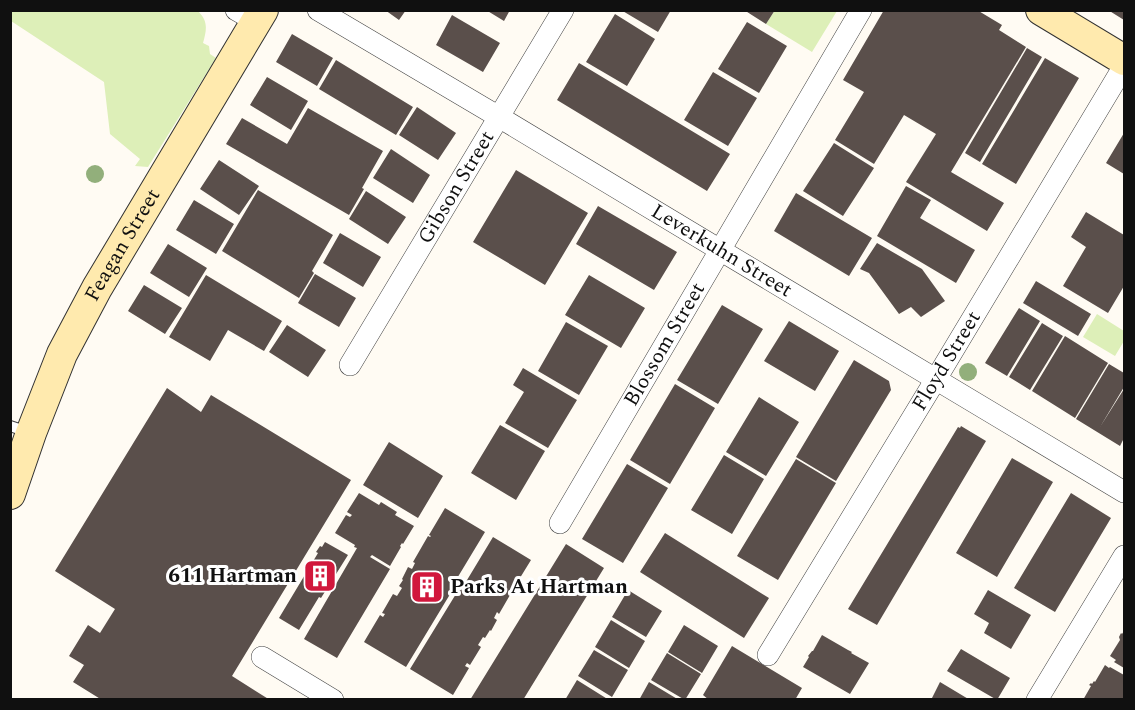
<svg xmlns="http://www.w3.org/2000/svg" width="1135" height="710" viewBox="0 0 1135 710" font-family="Spectral,serif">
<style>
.green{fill:#ddefb8}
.building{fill:#5a4f4b}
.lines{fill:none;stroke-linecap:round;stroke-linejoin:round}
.lane-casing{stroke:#434343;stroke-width:12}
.street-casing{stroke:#434343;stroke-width:22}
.secondary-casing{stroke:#323232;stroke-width:32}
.lane{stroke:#fff;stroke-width:10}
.street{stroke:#fff;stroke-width:21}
.secondary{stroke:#ffeaae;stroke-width:30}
.tree{fill:#92af7b}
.labels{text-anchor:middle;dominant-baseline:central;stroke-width:6;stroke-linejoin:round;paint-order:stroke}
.street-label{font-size:21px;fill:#101010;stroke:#fff}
.poi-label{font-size:21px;font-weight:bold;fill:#101010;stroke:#fff;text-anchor:end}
</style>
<rect width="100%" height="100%" fill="#fffbf3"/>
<path class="green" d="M775,10h62v1l-25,41 -46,-28z
M10,11h188c10,10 9,18 5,32l6,3 1,8 6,4 -68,109 -13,-1 5,-7 -30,-25 -6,-52 -93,-61z
M1097,314l27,17v10l-9,15 -32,-19z"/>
<path class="building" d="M385,10h21l-7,10z
M486,10h24l-6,11z
M621,10h50l-13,22z
M744,10h31l-9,14z
M884,10h93l25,15 -3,5 27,17 -75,125 53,31 -17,28 -81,-49 30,-48 -32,-19 -30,49 -39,-24 29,-48 -21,-12z
M1108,10h16v10z
M615,14l40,25 -28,47 -41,-24z
M452,15l48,28 -17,29 -47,-27z
M747,22l40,24 -28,47 -41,-24z
M292,34l41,24 -16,28 -41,-24z
M1027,48l15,9 -62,105 -15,-9z
M1045,58l34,20 -63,106 -34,-20z
M336,60l77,47 -17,28 -77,-46z
M579,63l151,91 -23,37 -150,-91z
M713,72l44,26 -29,48 -44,-26z
M267,77l41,24 -17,29 -41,-25z
M417,107l39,26 -18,27 -39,-25z
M308,108l75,43 -21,37 2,1 -15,26 -123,-71 16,-26 45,26z
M1124,133v41l-18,-11z
M834,143l40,25 -31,48 -40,-25z
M391,149l39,26 -17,28 -40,-25z
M219,160l40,26 -20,29 -39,-26z
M516,170l72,43 -43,72 -72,-43z
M906,186l25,14 -11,18 55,32 -19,33 -79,-47z
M258,190l75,45 -21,36 2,2 -15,25 -77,-47z
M366,191l40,26 -18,27 -39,-25z
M796,193l76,45 -23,38 -75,-45z
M194,200l40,24 -18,30 -40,-24z
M598,206l79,46 -23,38 -78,-46z
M1086,212l38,23v51l-16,27 -45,-27 23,-39 -15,-10z
M340,233l41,24 -18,30 -40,-24z
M877,243l45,26 23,32 -24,16 -10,-10 -12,7 -30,-41 -9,-4z
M168,244l39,24 -18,29 -39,-24z
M315,274l41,24 -17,29 -41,-24z
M206,275l76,46 -18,30 -36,-21 -18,31 -41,-24z
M589,275l56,33 -24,40 -56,-33z
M1036,281l55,33 -13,22 -55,-33z
M144,285l38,23 -17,26 -37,-23z
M722,305l41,24 -45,75 -41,-24z
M1019,308l21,13 -33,55 -22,-13z
M789,321l50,30 -24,40 -51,-30z
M566,322l42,24 -29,49 -41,-24z
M1042,323l21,13 -33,54 -21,-13z
M287,325l39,25 -18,27 -39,-25z
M1065,336l43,27 -33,55 -43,-27z
M854,360l35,21 2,9 -55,91 -40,-24z
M1109,364l15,9v14l-24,40 24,-38v49l-4,8 -44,-27z
M523,368l54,32 -29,48 -43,-25 19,-31 -11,-7z
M675,384l40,24 -45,76 -40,-24z
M167,388l34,24 10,-17 140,85 -119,196 38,24h-168l-29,-18 11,-17 -15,-9 19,-31 12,8 15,-24 -60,-38z
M759,397l40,25 -33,54 -40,-24z
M500,425l45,26 -29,49 -45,-27z
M961,426l25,15 -109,184 -29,-16 110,-182 2,1z
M389,442l54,34 -25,42 -55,-33z
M724,455l40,24 -32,55 -41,-24z
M1012,458l41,24 -56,95 -41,-24z
M796,459l40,24 -58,97 -41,-24z
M627,464l41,24 -45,75 -41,-24z
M359,493l20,12 2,-3 16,10 -2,3 19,11 -11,18 -1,-1 -2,3 1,1 -11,19 -18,-11 -2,2 20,12 -53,89 -33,-19 53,-91 -3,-1 1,-2 -20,-12 11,-18 4,2 2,-2 -5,-3z
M1071,493l40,25 -56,94 -41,-24z
M445,508l40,24 -32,53 2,1 -49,81 -42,-25 16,-27 3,2 2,-3 -3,-1 11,-19 4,2 5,-8 -3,-2 4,-6 -1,-1 6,-12 4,2 3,-6 -2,-1 15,-26 2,1 1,-1 -2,-1z
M665,533l104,65 -25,40 -104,-66z
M493,537l38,23 -16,26 -2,-1 -1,2 2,1 -15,26 -2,-2 -3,6 3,2 -6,11 -1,-1 -5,8 -2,-1 -5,8 3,2 -11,18 -3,-2 -2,3 4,2 -16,27 -43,-26 49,-80 2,1z
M325,542l23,13 -27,43 -2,-1 -20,33 -20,-12 39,-65 -2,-1 4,-6 2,1z
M566,544l38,24 -81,132h-53z
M628,590l34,21 -16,26 -34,-20z
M988,590l43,25 -20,34 -27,-16 5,-10 -15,-9z
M611,620l34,21 -16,27 -34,-21z
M684,625l34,21 -16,27 -34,-21z
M1124,631v37l-10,-6 2,-2 -6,-4 10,-16 -1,-3 2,-4 1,1z
M822,635l26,15 4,2 -1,1 18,10 -19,31 -47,-27 6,-10 -1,-1 4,-5h1z
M732,646l70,42 -7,12h-86l-6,-5z
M961,649l49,29 -13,22 -50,-29z
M594,650l34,20 -16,27 -34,-21z
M667,653l34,21 -16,26 -34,-20z
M1105,665l4,3 1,-1 14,8v25h-41l8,-14 -2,-1 2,-2 1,1 2,-3 1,1z
M577,680l32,20h-44z
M649,682l30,18h-40z
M940,682l30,18h-39z"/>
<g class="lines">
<defs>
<path id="lane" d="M10,426l21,7"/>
<g id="street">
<path d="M236,10l21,12"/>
<path id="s1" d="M318,10l181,107 221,133 404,242"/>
<path id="s2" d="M350,365l213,-355"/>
<path id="s3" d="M560,523l301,-513"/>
<path id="s4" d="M768,655l168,-276 188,-313"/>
<path d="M262,657l71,43"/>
<path d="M1037,700l87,-144"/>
</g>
<g id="secondary">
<path d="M1041,10l83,50"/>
<path id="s5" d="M10,494l21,-61 31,-79 35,-66 166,-278"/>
</g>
</defs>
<use href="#lane" class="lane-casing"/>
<use href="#street" class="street-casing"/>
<use href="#secondary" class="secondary-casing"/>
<use href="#lane" class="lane"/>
<use href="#street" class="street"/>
<use href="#secondary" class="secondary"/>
</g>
<g class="tree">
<circle cx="95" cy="174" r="9"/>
<circle cx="968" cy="372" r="9"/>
</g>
<defs>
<symbol id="building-square" viewBox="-11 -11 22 22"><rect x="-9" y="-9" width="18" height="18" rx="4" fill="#d1173c" stroke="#fff"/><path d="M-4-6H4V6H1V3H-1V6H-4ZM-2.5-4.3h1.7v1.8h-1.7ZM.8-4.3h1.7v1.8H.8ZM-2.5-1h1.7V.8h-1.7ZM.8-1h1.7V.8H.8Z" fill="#fff"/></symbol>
</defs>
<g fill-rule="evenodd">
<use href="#building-square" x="301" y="557" width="38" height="38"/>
<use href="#building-square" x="408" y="568" width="38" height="38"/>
</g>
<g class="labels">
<g class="street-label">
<text stroke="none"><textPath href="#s2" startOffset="207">Gibson Street</textPath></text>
<text stroke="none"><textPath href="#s5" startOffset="274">Feagan Street</textPath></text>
<text stroke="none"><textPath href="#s1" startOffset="470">Leverkuhn Street</textPath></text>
<text stroke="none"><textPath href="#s3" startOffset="207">Blossom Street</textPath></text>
<text stroke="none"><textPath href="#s4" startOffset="344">Floyd Street</textPath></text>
</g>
<g class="poi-label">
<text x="297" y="576">611 Hartman</text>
<text x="450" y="587" text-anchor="start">Parks At Hartman</text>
</g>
</g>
<rect width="1135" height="710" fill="none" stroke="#101010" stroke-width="24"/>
</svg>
